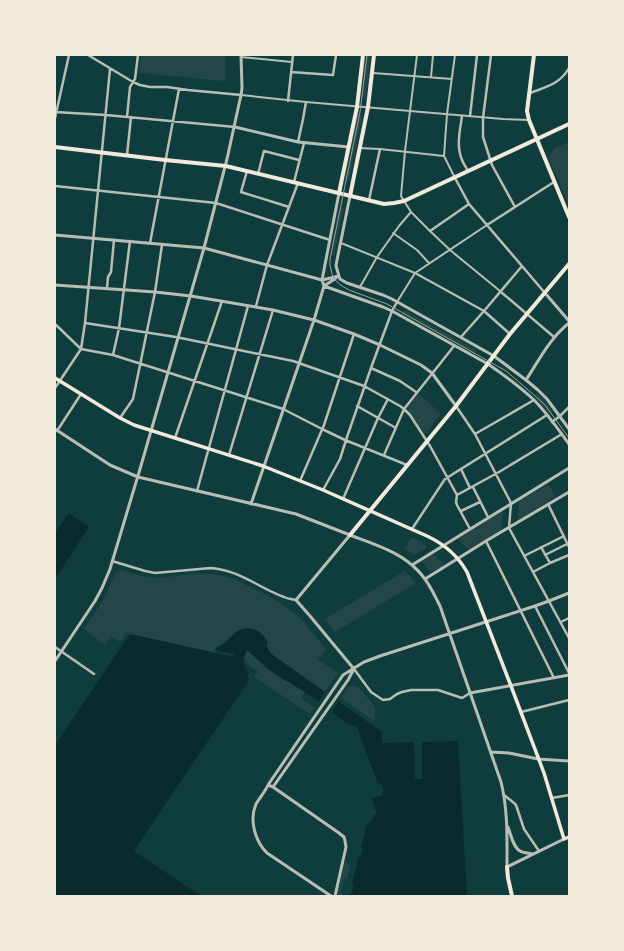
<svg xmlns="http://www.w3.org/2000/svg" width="624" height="951" viewBox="0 0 624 951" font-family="Ubuntu,sans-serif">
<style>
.green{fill:#244646}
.water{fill:#0a2a2b}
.pier{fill:#0f3d3e}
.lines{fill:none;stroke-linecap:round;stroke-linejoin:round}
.pedestrian{stroke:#b8beb3;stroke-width:2}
.minor{stroke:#b8beb3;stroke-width:2.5}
.tertiary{stroke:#b8beb3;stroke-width:3}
.secondary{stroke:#f1e9da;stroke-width:3.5}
.primary{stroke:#f1e9da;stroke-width:4}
.trunk{stroke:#f1e9da;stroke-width:4}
.tram{stroke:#97a49c;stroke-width:1}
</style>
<rect width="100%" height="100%" fill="#0f3d3e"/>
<path class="green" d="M141,55h85l-1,26 -86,-8z
M366,55h5l-5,43 -5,-1z
M358,114l5,1 -14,66 -4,-1z
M569,142v64l-21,-49 7,-9z
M339,207l5,1 -10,48 -4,-1z
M404,310l73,40 -2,4 -73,-40z
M418,393l23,21 -16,20 -18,-25v-2z
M537,393l16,18 -4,3 -15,-18z
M548,484l8,13 -38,23 1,-19z
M503,511l-2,19 -33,20 -10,-11z
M411,537l11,5 4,4v2l-12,7 -9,-6z
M433,554l12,11 -14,7 -9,-10v-1z
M122,570c12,4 23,7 36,8 26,-3 54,-9 78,2l33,16 17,11 15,12 26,31 -10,9 21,14 -13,19 -51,-36 -3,-2 -5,-10 -18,-16c-13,2 -12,5 -21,13 -3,3 -7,5 -11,7l-1,5 -89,-20 -6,9 -9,-6 -6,9 -21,-16 21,-32 10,-24z
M405,571l11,12 -81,49 -10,-13z
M247,650l21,19 14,9 23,14 -4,6 13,10 -4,6 -56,-37 3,-5 -9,-8 -4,-6z
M350,685l8,2 15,17 2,6 -1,11 -33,-23z
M345,862l5,2 -3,15h-3l-4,14 3,1v2h-6z"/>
<path class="water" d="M69,513l20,14 -34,52v-46z
M248,628c10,1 16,6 20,15l-2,1 5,10 3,2 108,76v11l32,-1 1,37h7v-37l36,-1 9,155h-118l1,-3h2l2,-9h-2l7,-28h2l2,-8h-2l6,-25 5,-3 2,-5 3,-1 -5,-16 10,-3v-3l2,-1 -3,-8 -3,1 -21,-57 -9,-3 -35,-27 -31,-19 -14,-9 -21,-19c-5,12 -5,12 2,23l-2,4 2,3 -115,171 67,45h-146v-151l75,-111 103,23 1,-3 -19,-4 1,-2c4,-2 8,-4 11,-7 9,-8 8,-11 21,-13z"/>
<path class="pier" d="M326,690l14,10 -9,13 -13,-10z"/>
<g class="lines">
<path class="pedestrian" d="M417,55l-12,96 -4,45 10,16 19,19 20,19 50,41
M241,57l51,5
M373,73l79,6
M431,77l2,-22
M241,95l65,7 197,17 26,1
M359,148l21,1 64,7
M454,176l-10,-20 3,-42 8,-59
M393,233l24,17 12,13
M341,243l74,30 69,38
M360,287l17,-30 22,-31 12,-14
M397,302l18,-29 72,-48"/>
<path class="minor" d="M88,55l45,27 7,3 10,2h17l21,3 53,5
M491,55l-8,63v19l9,28 23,42
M291,72l42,3 3,-20
M530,93c16,-6 30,-9 39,-25
M288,101l5,-46
M55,112l51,3 129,12
M462,116c-2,14 -6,30 0,44 1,3 4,7 6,11
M470,116l7,-61
M127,117l3,-30 5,-8 3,-24
M55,118l14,-63
M298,142l5,-23 3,-17
M127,155l4,-38
M247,171l-6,21 48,15
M258,174l6,-23 35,9
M455,178l14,26 76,89
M294,182l10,-39
M55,186l161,17 114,37
M369,200l11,-51
M487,225l67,-43
M430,231l39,-27
M150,243l29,-154
M107,288l1,-11 3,-5 3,-32
M501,292l53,45
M256,306l11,-41 31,-82
M484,311l26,23
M85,323l91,14 117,24 71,25 36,20 4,3 6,6 20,31 27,49 -1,7 1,3 13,24
M55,324l26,25 32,6 170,54 39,20 23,11 62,25
M461,337l23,-26 38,-45
M113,355l6,-27 11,-87
M371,368l29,13 16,11
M55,388l26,-39 4,-26 25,-254
M357,406l39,22
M456,406l19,28 36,69 -2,25 60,110
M120,418l13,-19 22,-107 7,-47
M552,422l8,-6 9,-9
M57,431l24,-37
M475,434l59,-34
M175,438l47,-137
M229,455l44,-145
M384,455l20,-46 50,-63
M461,469l9,19
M300,481l24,-56 30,-91
M473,487l15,30
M323,490l17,-31 7,-22 24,-69 21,-57 5,-9
M197,491l51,-185
M457,495l42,-23 63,-38
M343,499l35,-81 10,-19
M548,504l21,43
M461,511l19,-9
M412,529l33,-50 102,-64
M486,541l68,137
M541,547l9,16
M545,555l22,-11
M524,556l40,-20
M112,561l33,10 10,2 56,-5c28,2 48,20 73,29 4,2 8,2 12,3
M533,572l17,-9 19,-8
M535,606l34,67
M561,622l8,-4
M55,647l39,27
M354,669l17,23 12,8 7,-1 7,-5 5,-2 9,-2h27l24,8 8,-5
M521,712l48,-12
M504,795l10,8 2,2 8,24 15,22
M552,798l17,-3"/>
<path class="tertiary" d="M235,127l63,15 51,5
M350,196l-13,64 -1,6 3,10 1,3 7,4 36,12 9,4 102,57 32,24 12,10 9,9 22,30
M55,235l149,13 118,32 17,-4
M55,285l100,7 36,4 82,14 41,10 40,14 26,11 41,20 11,8 24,33
M324,286l59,21 9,4 96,53c16,11 32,23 46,36 13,13 24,29 35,44
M324,286l-2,-6 17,-87
M324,286l12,-8
M545,293l24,28
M526,380c13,-20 24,-42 43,-57
M55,429l55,36 28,12 158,37c18,7 36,14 54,21 21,8 47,16 63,31 13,11 20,26 27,40l61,176c7,28 6,56 6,85l57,-28
M251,504l63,-184 10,-34
M350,535l-54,65 14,16 44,53
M412,565l157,-97
M425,579l61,-38 83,-49
M55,661l40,-60 7,-13 8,-19 30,-100 64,-221 23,-89 14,-64 1,-7 -1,-33
M470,693l99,-18
M491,752l18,1 29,6 31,2
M268,785l5,2 66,46 5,4 1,4 1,6 -11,49
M273,787l75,-107 6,-11
M508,827c3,8 5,20 12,24 3,2 9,2 13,3
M331,896l-64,-43c-12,-12 -18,-33 -11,-49 4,-7 9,-12 12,-19l75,-110 21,-13 16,-6 155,-50 14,-5 20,-8"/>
<path class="secondary" d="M55,378l65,40 14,7 129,41 60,24 104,46c17,8 31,20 40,36l44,114 33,87 20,66 5,-2"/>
<path class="primary" d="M534,55l-7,56 2,9 40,97
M339,193l18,-86 6,-52
M350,196l18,-89 6,-52"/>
<path class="trunk" d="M55,147l110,13 61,6 158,38 10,-1 10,-2 165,-77
M350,535l106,-129 54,-72 59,-70
M507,867l1,11 4,18"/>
<path class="tram" d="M367,55l-7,57 -30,147v6l2,9 3,6 7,6 7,4 38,14 119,67 28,24 11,10 24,33"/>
</g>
<rect width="624" height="951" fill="none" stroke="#f1e9da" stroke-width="112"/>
</svg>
